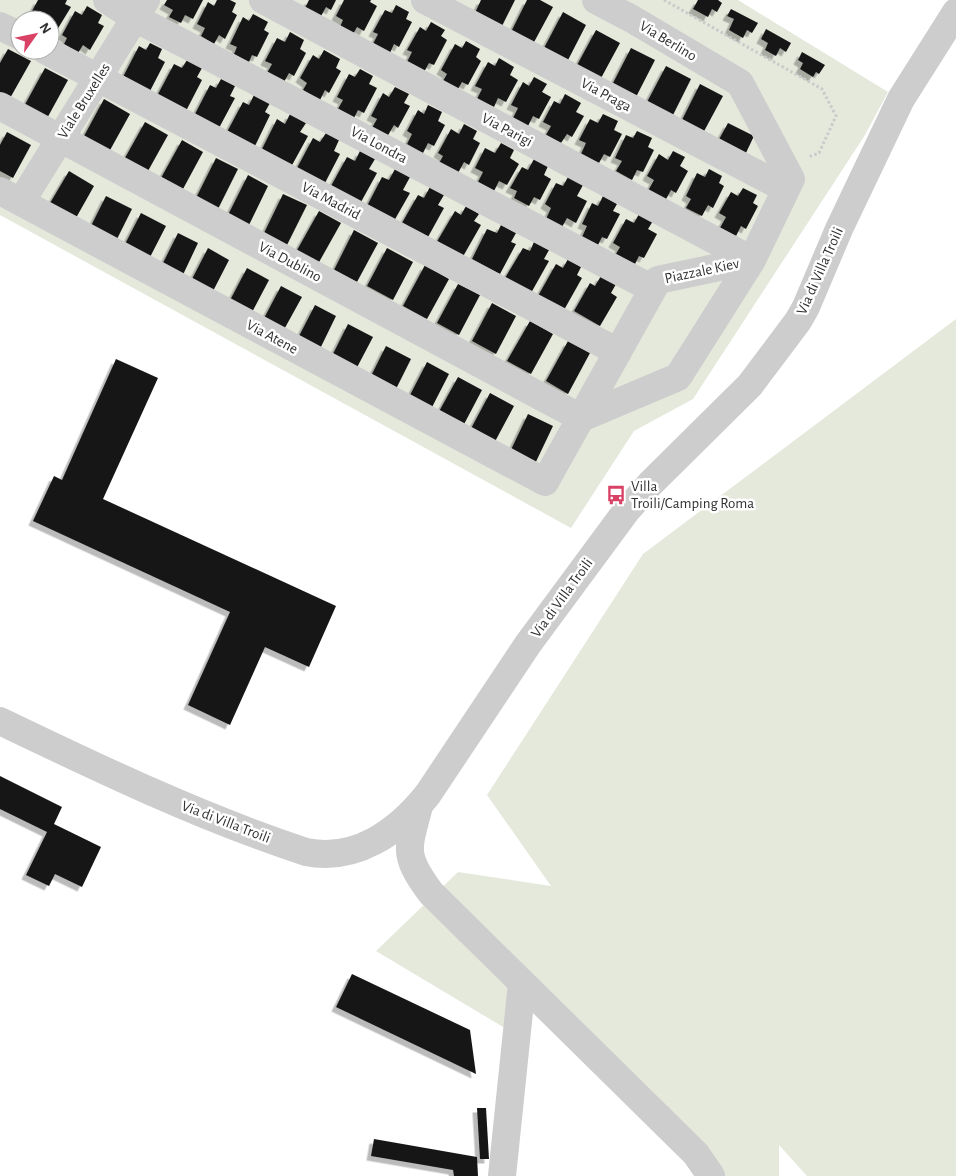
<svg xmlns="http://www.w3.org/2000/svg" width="956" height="1176" viewBox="0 0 956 1176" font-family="'Alegreya Sans',sans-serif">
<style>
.green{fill:#e5e9dc;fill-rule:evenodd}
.building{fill:#171717;filter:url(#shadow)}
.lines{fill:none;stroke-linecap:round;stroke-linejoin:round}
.path{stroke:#cacaca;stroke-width:3;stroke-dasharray:2.5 2.5;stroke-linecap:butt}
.minor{stroke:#cdcdcd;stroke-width:28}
.labels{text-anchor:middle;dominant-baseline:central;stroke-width:5;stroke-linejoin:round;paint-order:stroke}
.street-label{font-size:15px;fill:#303030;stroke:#fff}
.poi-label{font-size:15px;fill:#303030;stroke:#fff;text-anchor:start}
</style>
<defs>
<filter id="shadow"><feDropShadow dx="-4.5" dy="4.5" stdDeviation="0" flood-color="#0004"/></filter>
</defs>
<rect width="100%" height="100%" fill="#fff"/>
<path class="green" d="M0,0h738l150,92 -23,43 -172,264 -59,32 -63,97 -571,-313zM20,20h30v30h-30z
M956,319v857h-149l-28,-31v31h-65l-175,-193 -36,44 -127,-76 82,-79 93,14 -64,-91 156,-241z"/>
<path class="building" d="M38,0h29l-2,4 6,3 -14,23 -7,-4v-6h-17l2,-5 -4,-2z
M167,0h36l-10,19 -8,-4 -4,8 -12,-6 4,-7 -9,-5z
M217,0h13l6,3 -4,9 5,3 -12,24 -6,-4 -5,9 -13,-8 4,-8 -8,-4 11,-22 6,4z
M309,0h27l-5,10 -5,-3 -6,11 -16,-8z
M344,0h27l-1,2 7,4 -13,25 -7,-4 -5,9 -13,-7 4,-9 -7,-4z
M481,0h34l-14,28 -27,-13z
M527,0h13l13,7 -20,37 -22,-12z
M698,0h20l4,3 -5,9 -5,-3 -4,8 -15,-8z
M396,5l13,7 -3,7 6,3 -13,25 -5,-3 -4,9 -17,-9 5,-10 -5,-2 12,-22 7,3z
M87,6l15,9 -4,8 6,3 -14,24 -7,-5 -5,8 -14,-9 3,-6 -5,-3 13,-24 7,4z
M731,9l27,14 -6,10 -5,-3 -4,8 -14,-8 5,-11 -7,-3z
M563,12l23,13 -19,37 -24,-12z
M253,14l15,8 -4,8 5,3 -12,24 -5,-2 -3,7 -15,-8 3,-7 -7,-3 13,-27 6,4z
M431,22l14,8 -4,6 6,4 -13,25 -5,-2 -5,9 -17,-10 5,-10 -5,-2 13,-23 6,4z
M766,29l25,14 -5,9 -6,-4 -4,8 -11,-6 3,-7 -7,-4z
M596,30l24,13 -20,37 -24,-13z
M290,32l14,8 -4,9 6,4 -12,23 -5,-3 -5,9 -17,-9 5,-9 -7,-3 12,-23 8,4z
M466,41l14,8 -4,8 5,4 -13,24 -6,-3 -4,7 -15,-8 4,-7 -6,-4 14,-26 7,4z
M150,43l12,6 -4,9 7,4 -15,29 -27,-14 16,-31 7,4z
M631,48l24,12 -20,39 -24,-12z
M8,49l23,12 -22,39 -9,-5v-32z
M324,50l16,9 -4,9 5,3 -12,22 -4,-3 -5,10 -17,-10 4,-7 -7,-5 13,-23 6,4z
M802,52l23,13 -6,9 -3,-2 -3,5 -13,-8 3,-6 -5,-3z
M499,58l15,9 -4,8 8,5 -12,22 -8,-4 -4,9 -17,-8 5,-10 -7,-3 13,-24 7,4z
M187,60l15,8 -5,9 5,3 -16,31 -29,-15 17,-32 8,4z
M666,66l25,13 -20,40 -26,-13z
M45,68l23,12 -23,42 -23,-12z
M360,69l13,7 -4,8 8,4 -13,25 -6,-3 -4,8 -16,-9 5,-9 -6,-3 12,-23 6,3z
M534,77l13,7 -5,8 9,5 -12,22 -6,-3 -5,10 -15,-8 5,-10 -7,-3 12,-23 6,4z
M221,79l14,7 -5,10 5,2 -16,30 -25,-12 16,-31 6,3z
M700,84l23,12 -21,39 -22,-11z
M395,87l14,7 -5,9 6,3 -12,22 -4,-3 -7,12 -15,-9 5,-9 -6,-3 12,-23 6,4z
M565,94l16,9 -5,9 8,4 -12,21 -5,-3 -6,9 -15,-8 5,-9 -8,-4 11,-21 6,3z
M254,95l16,8 -5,9 5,3 -15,31 -28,-14 16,-30 6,3z
M104,99l26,15 -21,38 -26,-14z
M428,105l14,7 -4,9 7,4 -11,21 -6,-3 -5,10 -16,-9 5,-10 -5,-3 11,-21 6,4z
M290,114l16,9 -6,9 8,4 -17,31 -30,-16 16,-32 8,5z
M603,114l15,7 -4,9 8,4 -12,23 -6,-3 -5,9 -18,-9 5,-11 -7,-3 11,-21 8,4z
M145,122l23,13 -20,36 -23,-13z
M728,123l26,13 -10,21 -27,-14z
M464,124l13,7 -4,8 7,4 -11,22 -5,-3 -7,13 -19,-10 5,-9 -5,-3 13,-24 8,5z
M637,131l15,7 -4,9 6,3 -11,22 -6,-2 -5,10 -16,-9 6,-10 -7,-3 11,-23 7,3z
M7,132l24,13 -18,33 -13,-7v-26z
M326,133l13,7 -5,11 6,3 -15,29 -28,-15 16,-30 7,4z
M182,140l21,12 -20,37 -22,-11z
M501,143l13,7 -4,8 9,6 -12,21 -8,-4 -5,10 -16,-9 5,-10 -8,-4 10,-20 10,5z
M360,151l15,8 -6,10 8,4 -16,29 -30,-16 16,-29 8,4z
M673,151l12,6 -5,9 8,5 -12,22 -5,-3 -6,11 -17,-10 6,-11 -7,-4 12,-22 9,6z
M216,158l22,11 -21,42 -22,-11z
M534,159l14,7 -4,9 7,4 -11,21 -6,-3 -5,9 -15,-8 3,-7 -7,-3 12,-21 6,3z
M395,169l15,8 -7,13 7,3 -16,28 -27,-15 15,-29 7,3z
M709,169l13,7 -3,7 5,3 -11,22 -5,-3 -6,11 -16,-8 5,-9 -5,-3 11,-23 8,4z
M69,171l25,15 -22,39 -26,-15z
M248,175l20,11 -19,39 -21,-10z
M568,177l15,8 -6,11 10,5 -11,22 -9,-5 -5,9 -16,-8 5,-11 -6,-4 11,-21 7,3z
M430,187l14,8 -6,10 6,3 -16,29 -26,-14 16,-28 6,3z
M743,188l14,7 -4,8 5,3 -12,23 -5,-3 -5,10 -16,-8 6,-11 -7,-4 12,-21 7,4z
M283,194l24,11 -20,40 -23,-12z
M106,196l26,13 -19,38 -26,-13z
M603,196l14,8 -4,7 7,3 -13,25 -5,-2 -4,8 -16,-8 5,-11 -5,-2 10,-21 6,3z
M466,206l13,8 -5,7 7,4 -20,35 -26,-15 20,-34 6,4z
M319,211l22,12 -23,41 -22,-12z
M141,213l25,13 -19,37 -25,-13z
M639,214l14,7 -5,8 9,5 -13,24 -5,-2 -4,8 -19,-10 4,-7 -7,-4 13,-24 8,4z
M501,225l15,8 -5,9 5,2 -16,30 -28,-15 15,-30 10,4z
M354,230l24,13 -21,39 -23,-12z
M178,233l20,10 -18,38 -21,-10z
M534,242l15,8 -5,9 5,2 -18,32 -26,-15 18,-30 7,3z
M208,248l21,12 -19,37 -21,-12z
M387,248l26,14 -20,38 -26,-14z
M568,259l13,8 -4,8 5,3 -18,32 -26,-14 18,-32 7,4z
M425,265l24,14 -22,40 -24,-13z
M247,268l22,12 -20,38 -22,-12z
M601,276l15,8 -5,9 6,4 -17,29 -26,-15 16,-28 5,3z
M458,284l22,11 -21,40 -22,-12z
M281,286l21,11 -21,38 -20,-11z
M492,303l24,13 -20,38 -24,-13z
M315,305l21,11 -19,39 -22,-11z
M530,321l23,13 -22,40 -24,-13z
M348,324l25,13 -20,38 -24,-13z
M568,341l22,12 -22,41 -22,-13z
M386,346l25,13 -18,36 -25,-13z
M116,359l42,19 -55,121 233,107 -27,61 -44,-20 -35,78 -42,-20 42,-93 -197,-91 21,-45 8,4z
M427,362l22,12 -21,41 -22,-12z
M458,377l24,13 -21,40 -25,-13z
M490,393l24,13 -23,43 -24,-13z
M528,414l25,12 -20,42 -25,-12z
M0,776l62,31 -8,17 47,23 -19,40 -27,-13 -6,12 -23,-11 21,-43 -47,-23z
M352,974l118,56 6,44 -140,-67z
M477,1108h9l3,51h-9z
M374,1139l103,18 1,19h-24l-1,-6 -82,-14z"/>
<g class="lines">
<path class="path" d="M664,0l158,89 14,27 -17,37 -11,4"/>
<path class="minor" d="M107,0l28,18 518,271
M263,0l489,260
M425,0l361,189
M0,26l20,10
M45,50l573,302
M0,106l581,312
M0,191l545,291 113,-202 94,-20
M21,202l125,-202
M581,418l97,-41 74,-117 39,-81 -51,-96 -108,-64 -36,-19
M0,721c100,48 200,96 306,131 50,10 92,-20 122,-58l100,-150 99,-134 24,-27 99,-98 48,-64 8,-14 33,-78 62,-130 55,-87
M419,806c-11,43 -17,48 12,87l265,261 15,22
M502,1176l20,-193"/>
</g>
<defs>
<symbol id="bus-bare" viewBox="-9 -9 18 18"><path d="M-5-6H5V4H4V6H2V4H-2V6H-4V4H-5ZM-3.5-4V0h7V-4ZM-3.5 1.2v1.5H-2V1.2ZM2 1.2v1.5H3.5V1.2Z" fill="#d94165" stroke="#fff" stroke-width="2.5" paint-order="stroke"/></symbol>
</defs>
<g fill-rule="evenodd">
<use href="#bus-bare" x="602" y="481" width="28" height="28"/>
</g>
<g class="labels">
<g class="street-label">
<text transform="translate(668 41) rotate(31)">Via Berlino</text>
<text transform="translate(606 95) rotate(28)">Via Praga</text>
<text transform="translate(84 101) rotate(-58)">Viale Bruxelles</text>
<text transform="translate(507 130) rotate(28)">Via Parigi</text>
<text transform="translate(379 145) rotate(28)">Via Londra</text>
<text transform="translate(331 201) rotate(28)">Via Madrid</text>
<text transform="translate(290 262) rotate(28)">Via Dublino</text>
<text transform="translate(702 271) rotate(-12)">Piazzale Kiev</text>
<text transform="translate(820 271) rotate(-66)">Via di Villa Troili</text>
<text transform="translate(272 337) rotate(28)">Via Atene</text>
<text transform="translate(562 598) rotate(-54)">Via di Villa Troili</text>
<text transform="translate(226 822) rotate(21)">Via di Villa Troili</text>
</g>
<g class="poi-label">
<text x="631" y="486">Villa<tspan x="631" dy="17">Troili/Camping Roma</tspan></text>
</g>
</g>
<g transform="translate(35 35) rotate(57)"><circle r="24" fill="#ffffff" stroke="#acacac"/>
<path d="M0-4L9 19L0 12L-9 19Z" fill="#d94165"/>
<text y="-8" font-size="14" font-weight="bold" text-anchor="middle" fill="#303030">N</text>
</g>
</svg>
